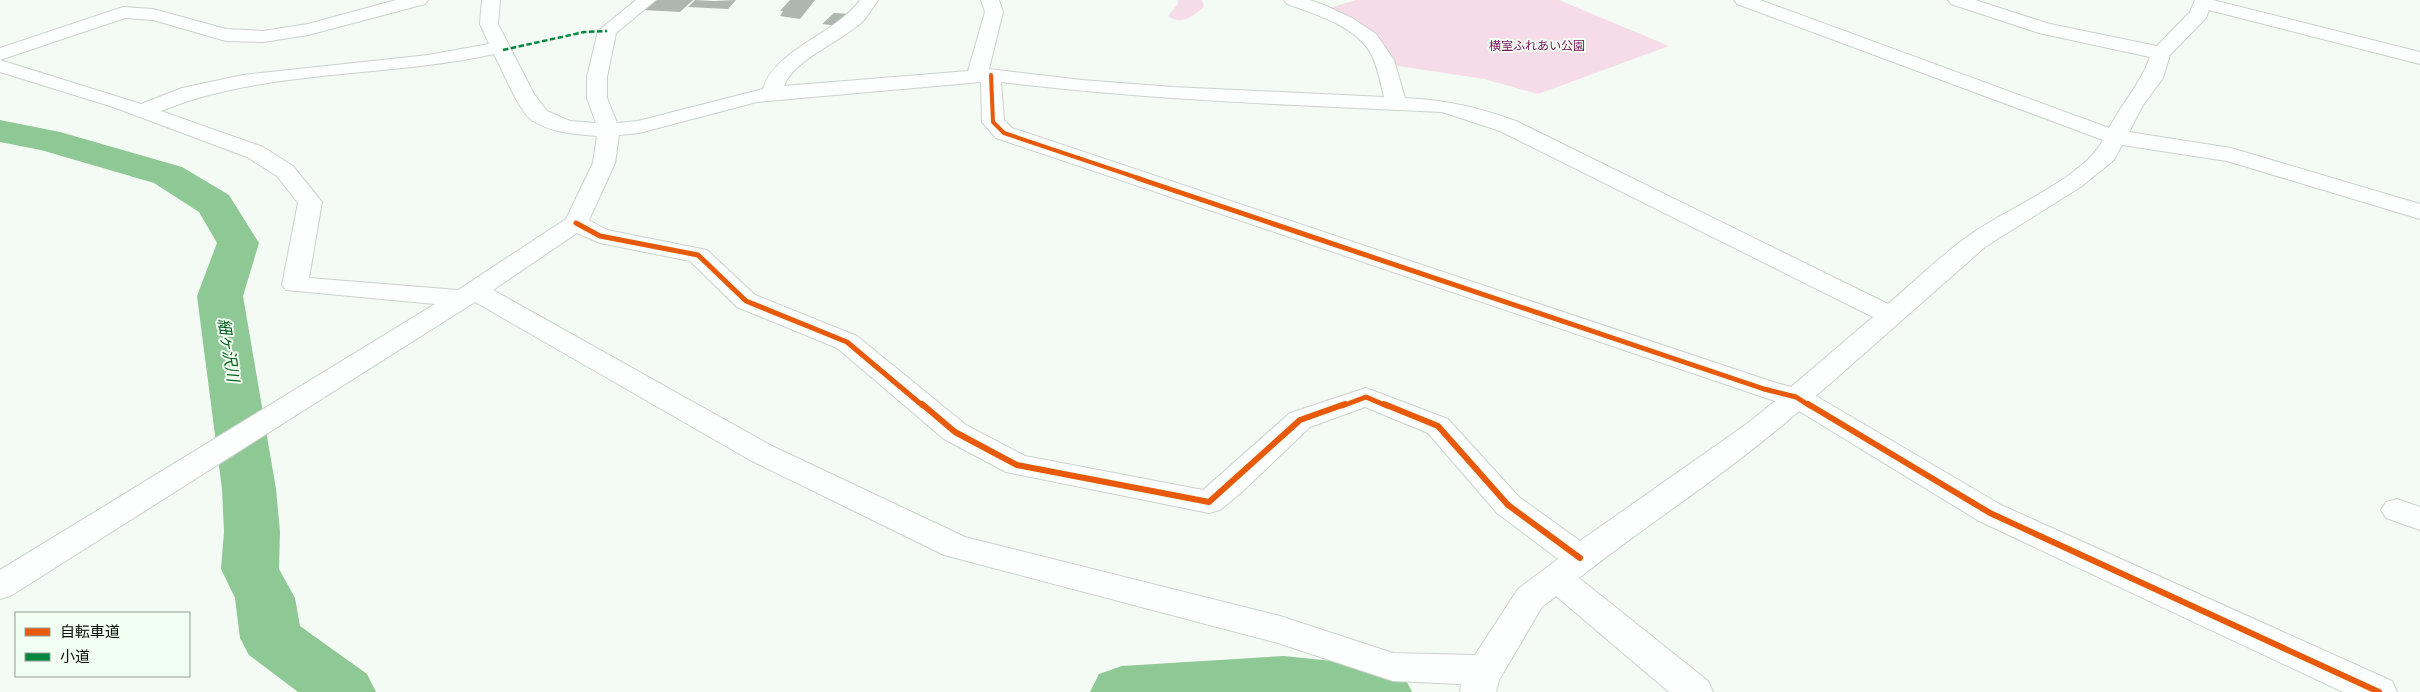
<svg xmlns="http://www.w3.org/2000/svg" width="2420" height="692" viewBox="0 0 2420 692" font-family="'Alegreya Sans','Noto Sans JP',sans-serif">
<style>
.green{fill:#f6dbe9}
.lines{fill:none;stroke-linecap:round;stroke-linejoin:round}
.river{fill:#8ec895;fill-rule:evenodd}
.building{fill:#afb6b0}
.minor-casing{stroke:#cbd2cc;stroke-width:2}
.minor{fill:#fdfefe;fill-rule:evenodd}
.quiet{stroke:#00873e;stroke-width:2.5;stroke-dasharray:5.5 2.5;stroke-linecap:butt}
.cycleway-far2-casing{stroke:#f1fef2;stroke-width:6}
.cycleway-far1-casing{stroke:#f1fef2;stroke-width:8}
.cycleway-casing{stroke:#f1fef2;stroke-width:9}
.cycleway-far2{stroke:#e8590c;stroke-width:4}
.cycleway-far1{stroke:#e8590c;stroke-width:5}
.cycleway{stroke:#e8590c;stroke-width:6}
.labels{text-anchor:middle;dominant-baseline:central;stroke-width:4;stroke-linejoin:round;paint-order:stroke}
.far-park-label{font-size:12px;fill:#801660;stroke:#f1fef2}
.water-label{font-size:16px;font-style:italic;fill:#005e1c;stroke:#f1fef2}
</style>
<rect width="100%" height="100%" fill="#f4fbf5"/>
<path class="green" d="M1178,0h24l2,7c-11,9 -22,19 -36,9l10,-12z
M1356,0h203l110,46 -131,48 -54,-15 -92,-14c-9,-36 -36,-41 -66,-56z"/>
<g class="lines">
<path class="river" d="M0,120l60,12 122,35 47,28 30,48 -16,53 33,193 4,43 -1,37 16,29 5,28 67,48 9,18h-78l-49,-37 -9,-17 -5,-40 -14,-29 3,-37 -2,-43 -25,-193 20,-53 -18,-31 -45,-29 -113,-33 -41,-8z
M1284,656l96,10 23,8 9,18h-322l9,-18 23,-8z"/>
</g>
<path class="building" d="M655,0h38l-13,12 -37,-2z
M695,0l19,1 22,-1 -8,9 -40,-2z
M790,0h25l-15,19 -20,-3 3,-5h-3z
M834,13l16,1 -12,12 -16,-2z"/>
<g class="lines">
<defs>
<path id="minor" d="M396,0h32l-3,4 -117,31 -45,7 -37,-1 -73,-21 -28,-2 -125,42v-12l123,-41 30,2 73,20 37,2 45,-7z
M482,0h18l-2,24 36,70 13,17 23,10 26,2 -9,-25v-21l11,-46 38,-31h20l-40,33 -9,44v21l10,25 21,-2 125,-32c12,-40 73,-55 97,-89h18c-5,7 -10,16 -16,22 -20,19 -69,38 -78,64l184,-15 17,-59 -4,-12h18l4,12 -14,57 93,11 91,7 211,10c-4,-15 -6,-31 -14,-45 -16,-27 -56,-38 -83,-48l-3,-4h26l14,5 28,13 24,16 18,26 11,38c42,2 71,9 111,23l372,183c26,-22 51,-47 79,-67 37,-28 115,-57 136,-97l-366,-136 -3,-4h26l349,128c14,-26 32,-45 41,-71l-111,-24 -88,-29 -3,-4h27l75,24 107,22 33,-34 5,-12h18l207,52v12l-211,-54 -3,8 -36,37 -7,23 -20,27 -14,27 102,16 189,56v15l-193,-58 -105,-16 -8,15 -32,26 -97,61 -169,149 185,109 391,176 5,11h-54l-364,-171 -180,-110c-69,61 -148,110 -220,167l129,103 5,11h-44l-113,-96 -14,11 -43,73 -3,12h-36l1,-8 -68,-3 -115,-38 -334,-88 -194,-95 -275,-158 -463,293 -12,4v-29l435,-266 -149,-14 -4,-5 16,-82 -21,-27 -30,-19 -134,-50 -113,-35v-12l141,44 41,-16 61,-13 185,-20 61,-11 -9,-20zM494,54c8,15 26,60 39,67 20,12 42,13 64,15l-4,27 -27,56 -108,71 -149,-12 13,-76 -29,-36 -30,-19 -102,-36c101,-42 225,-33 333,-57zM981,82l1,40 14,16 779,263 -27,22 -168,118 -61,-44 -71,-78 -82,-31 -76,25 -87,77 -178,-34 -59,-31 -109,-89 -102,-41 -48,-45 -100,-20 -18,-10 26,-57 4,-28 20,-2 118,-31zM1001,82c147,18 294,23 441,30l58,19 373,186 -82,70 -18,-5 -761,-254 -8,-8zM577,233l23,10 90,18 47,46 100,41 107,91 62,33 203,41 11,-3 23,-19 67,-64 55,-20 63,26 69,80 61,46 -40,30 -43,66 -82,-2 -113,-37 -315,-79 -193,-91 -279,-156z
M2397,499l23,8v23l-34,-12 -5,-8 5,-8z"/>
</defs>
<use href="#minor" class="minor-casing"/>
<use href="#minor" class="minor"/>
<path class="quiet" d="M503,50l81,-18 23,-1"/>
<defs>
<path id="cycleway-far2" d="M991,75l2,47 11,11 137,46"/>
<path id="cycleway-far1" d="M1137,178l627,211 32,8 14,9
M576,223l24,13 98,19 48,46 101,41 76,64
M1342,406l24,-9 21,9"/>
<path id="cycleway" d="M922,404l33,28 62,33 192,37 91,-82 45,-16
M1384,404l54,22 70,79 72,53
M1808,404l182,109 389,179"/>
</defs>
<use href="#cycleway-far2" class="cycleway-far2-casing"/>
<use href="#cycleway-far1" class="cycleway-far1-casing"/>
<use href="#cycleway" class="cycleway-casing"/>
<use href="#cycleway-far2" class="cycleway-far2"/>
<use href="#cycleway-far1" class="cycleway-far1"/>
<use href="#cycleway" class="cycleway"/>
</g>
<g class="labels">
<g class="far-park-label">
<text x="1537" y="46">横室ふれあい公園</text>
</g>
<g class="water-label">
<text transform="translate(228 350) rotate(81)">細ヶ沢川</text>
</g>
</g>
<rect x="15" y="612" width="175" height="65" fill="#f1fef2" stroke="#939e94"/>
<rect x="25" y="628" width="25" height="8" fill="#e8590c" stroke="#939e94"/>
<text x="60" y="637" font-size="15" fill="#070e08">自転車道</text>
<rect x="25" y="653" width="25" height="8" fill="#00873e" stroke="#939e94"/>
<text x="60" y="662" font-size="15" fill="#070e08">小道</text>
</svg>
